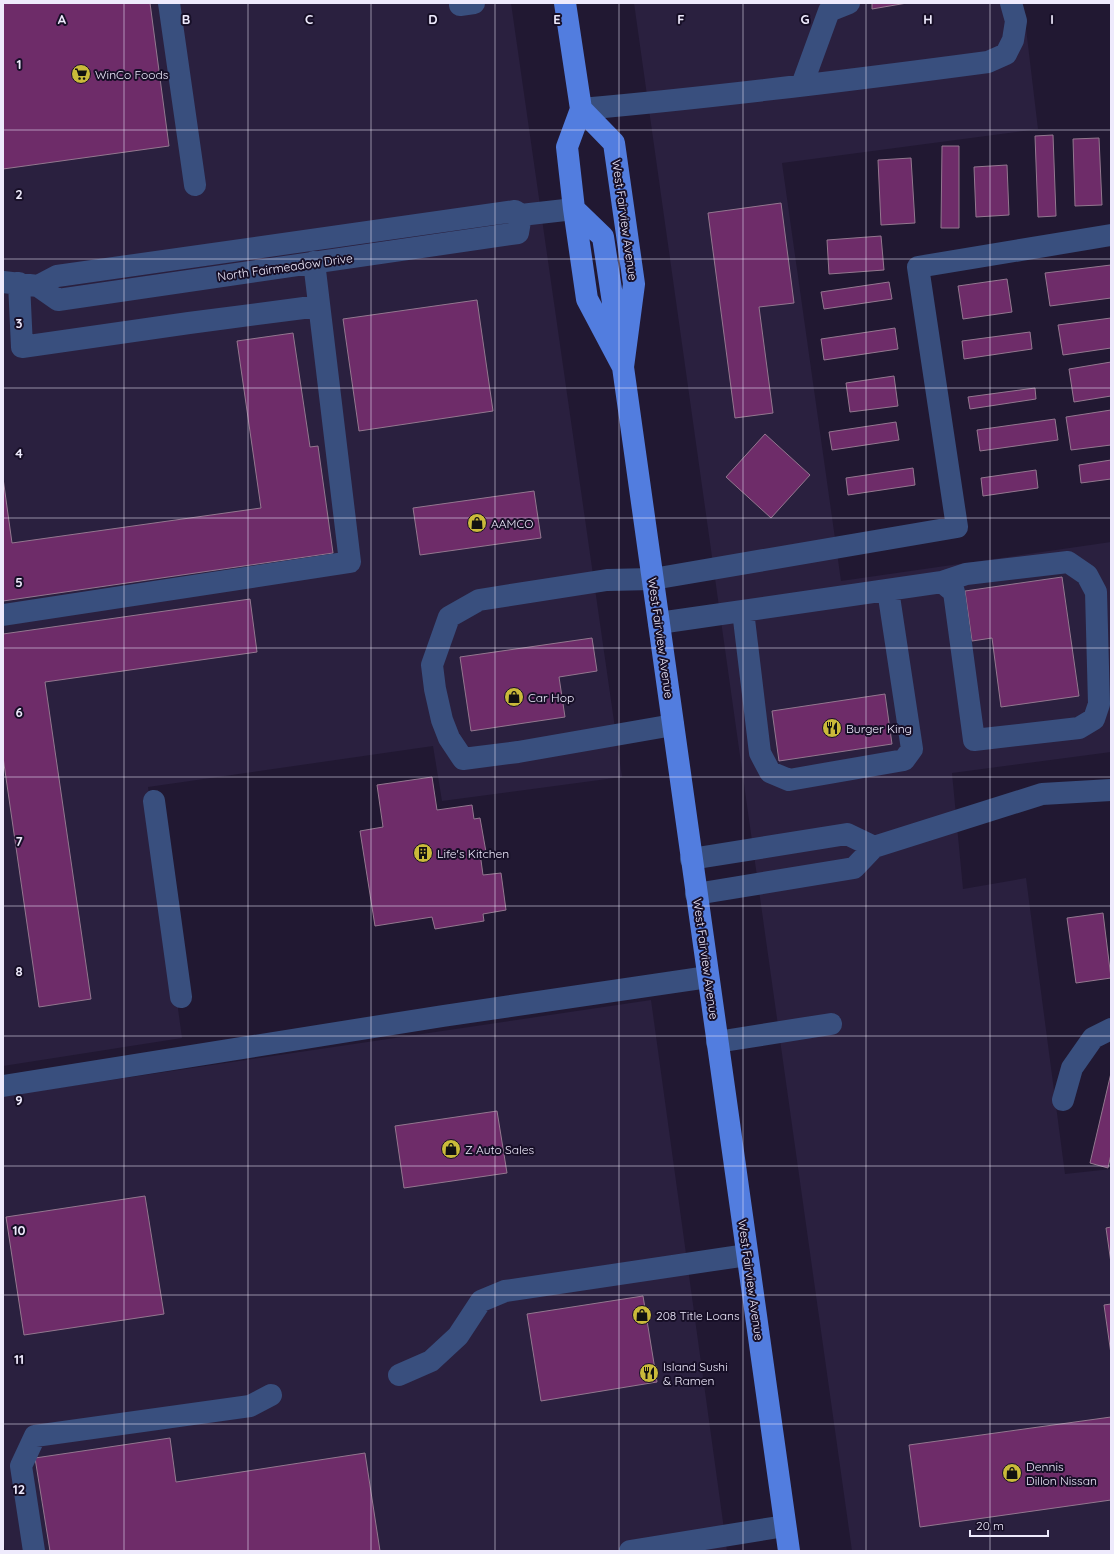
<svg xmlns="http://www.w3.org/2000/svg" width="1114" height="1554" viewBox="0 0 1114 1554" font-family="Quicksand,sans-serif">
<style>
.built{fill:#2a203f}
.building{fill:#6e2c69;stroke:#93778f}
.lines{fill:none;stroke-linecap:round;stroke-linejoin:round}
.minor{stroke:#394f7e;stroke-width:22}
.major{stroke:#527ddf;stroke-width:22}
.grid{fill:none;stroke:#eeeafc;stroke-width:1;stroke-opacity:0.55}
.labels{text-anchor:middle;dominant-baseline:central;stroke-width:4;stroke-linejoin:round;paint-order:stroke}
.poi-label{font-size:12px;fill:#eeeafc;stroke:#170f27;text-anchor:start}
.street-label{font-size:12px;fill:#eeeafc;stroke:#170f27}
.grid-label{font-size:13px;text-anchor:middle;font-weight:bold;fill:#eeeafc;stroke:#170f27;stroke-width:4;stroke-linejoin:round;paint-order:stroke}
</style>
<rect width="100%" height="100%" fill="#211832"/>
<path class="built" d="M3,3h508l111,774 -180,24 -9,-55 -285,41 34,251 -179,28z
M634,3h389l15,126 -256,34 59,418 270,-39v210l-159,21 11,116 63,-11 39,296 46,-5v382h-259z
M651,1000l76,551h-722l-2,-15v-440z"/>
<path class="building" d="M3,3h147l19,143 -166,23z
M872,3h35l-35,6z
M1053,135l3,81 -18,1 -3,-81z
M1099,138l3,67 -27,1 -2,-67z
M942,146h17v82h-18z
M911,158l4,65 -34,2 -3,-65z
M1007,165l2,50 -33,2 -2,-50z
M781,203l13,100 -35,4 14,106 -38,5 -27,-205z
M881,236l3,34 -55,4 -2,-34z
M1111,265v33l-61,8 -5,-33z
M1007,279l5,33 -49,7 -5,-33z
M889,282l3,17 -68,10 -3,-17z
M477,300l16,111 -134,20 -16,-112z
M1111,318v30l-48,7 -5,-30z
M895,328l3,21 -74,11 -3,-21z
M1030,332l2,17 -68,10 -2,-18z
M293,333l17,114 8,-1 15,107 -330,48v-123l9,65 249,-35 -24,-167z
M1111,362v34l-37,6 -5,-33z
M894,376l4,30 -48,6 -4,-29z
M1035,388l1,11 -66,10 -2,-12z
M1111,410v35l-40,5 -5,-33z
M1055,419l3,21 -78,11 -3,-21z
M896,422l3,18 -67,10 -3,-18z
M765,434l45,41 -39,43 -45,-41z
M1111,460v19l-30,4 -2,-18z
M913,468l2,17 -67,10 -2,-17z
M1036,470l2,18 -55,8 -2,-18z
M534,491l7,47 -121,17 -7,-47z
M1062,577l17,119 -78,11 -9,-69 -20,3 -7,-50z
M250,599l7,53 -212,30 46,317 -52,8 -36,-250v-123z
M592,638l5,33 -38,6 6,40 -94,14 -11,-74z
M885,694l7,50 -113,17 -7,-50z
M432,777l5,33 35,-5 2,14 6,-1 6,34 -6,1 3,22 18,-2 5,37 -23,4 1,7 -49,8 -3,-12 -57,9 -15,-95 23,-4 -6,-42z
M1103,913l8,65 -35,5 -9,-65z
M1111,1073v81l-3,14 -18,-5z
M497,1111l10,62 -103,15 -9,-62z
M145,1196l19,118 -140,21 -18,-118z
M1111,1227v36l-5,-35z
M643,1296l14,86 -116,19 -14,-87z
M1111,1304v50l-7,-49z
M1111,1417v83l-191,27 -11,-82z
M170,1438l6,44 189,-29 15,98h-330l-15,-93z"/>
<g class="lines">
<path class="minor" d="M169,3l26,182
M460,5l14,-2
M802,85l27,-74 20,-8
M581,109c136,-12 272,-29 407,-47l18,-8 7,-14 3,-19 -5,-18
M3,282l35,4 20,14 460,-67 3,-18
M19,283l3,64 167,-24 130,-17
M38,286l19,-10 458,-65 6,4 53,-6
M743,611l17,142 10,19 19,8 115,-20 8,-11 -24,-159
M3,615l347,-53 -36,-300
M659,623l283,-41 12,10 20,148 105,-12 15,-9 5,-15 -3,-112 -9,-17 -19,-13 -102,12 -24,8
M673,725l-155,27 -55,7 -14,-21 -7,-18 -7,-31 -3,-24 17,-48 30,-17 128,-20 46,-1 304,-52 -39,-260 193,-32
M154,801l27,196
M691,859l156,-25 27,13
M696,894l158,-26 20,-21 168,-53 69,-4
M717,1042l114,-18
M3,1086l440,-70 265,-39
M1063,1100l9,-32 21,-30 18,-9
M399,1375l32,-14 27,-25 23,-35 24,-10 242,-36
M34,1551l-13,-85 14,-30 215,-30 21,-11
M630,1551l155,-25"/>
<path class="major" d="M565,3l16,106 -14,38 7,62 13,90 36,68
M581,109l33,34 20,141 -11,83 166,1184
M574,209l29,28 16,105"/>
</g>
<path class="grid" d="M124,3v1548M248,3v1548M371,3v1548M495,3v1548M619,3v1548M743,3v1548M866,3v1548M990,3v1548M3,130h1108M3,259h1108M3,388h1108M3,518h1108M3,648h1108M3,777h1108M3,906h1108M3,1036h1108M3,1166h1108M3,1295h1108M3,1424h1108"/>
<defs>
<symbol id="supermarket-disc" viewBox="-11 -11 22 22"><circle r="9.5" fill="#caba3a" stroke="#170f27"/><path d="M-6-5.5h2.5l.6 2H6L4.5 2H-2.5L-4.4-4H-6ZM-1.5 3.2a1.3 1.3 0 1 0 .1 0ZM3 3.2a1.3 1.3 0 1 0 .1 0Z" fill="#111"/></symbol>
<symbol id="shop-disc" viewBox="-11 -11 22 22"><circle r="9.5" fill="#caba3a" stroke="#170f27"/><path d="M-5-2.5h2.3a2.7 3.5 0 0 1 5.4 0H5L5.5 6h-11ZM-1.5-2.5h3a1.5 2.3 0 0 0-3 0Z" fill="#111"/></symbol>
<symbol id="restaurant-disc" viewBox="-11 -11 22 22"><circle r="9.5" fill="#caba3a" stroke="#170f27"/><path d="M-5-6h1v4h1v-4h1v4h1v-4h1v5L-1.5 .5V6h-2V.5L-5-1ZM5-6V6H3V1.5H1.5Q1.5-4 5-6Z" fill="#111"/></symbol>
<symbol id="building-disc" viewBox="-11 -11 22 22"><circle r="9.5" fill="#caba3a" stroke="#170f27"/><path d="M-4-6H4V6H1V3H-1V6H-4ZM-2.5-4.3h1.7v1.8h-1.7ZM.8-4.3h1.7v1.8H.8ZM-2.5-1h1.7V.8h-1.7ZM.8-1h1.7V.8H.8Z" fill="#111"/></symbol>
</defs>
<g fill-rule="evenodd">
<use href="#supermarket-disc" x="70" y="63" width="22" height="22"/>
<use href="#shop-disc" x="466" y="512" width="22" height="22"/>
<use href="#shop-disc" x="503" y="686" width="22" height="22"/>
<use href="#restaurant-disc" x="821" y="717" width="22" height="22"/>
<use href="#building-disc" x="412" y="842" width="22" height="22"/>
<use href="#shop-disc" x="440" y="1138" width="22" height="22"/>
<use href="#shop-disc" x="631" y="1304" width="22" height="22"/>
<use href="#restaurant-disc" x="638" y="1362" width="22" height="22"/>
<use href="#shop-disc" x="1001" y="1462" width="22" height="22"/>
</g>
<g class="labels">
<g class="poi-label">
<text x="95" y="74">WinCo Foods</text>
<text x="491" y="523">AAMCO</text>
<text x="528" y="697">Car Hop</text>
<text x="846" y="728">Burger King</text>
<text x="437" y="853">Life's Kitchen</text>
<text x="465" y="1149">Z Auto Sales</text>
<text x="656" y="1315">208 Title Loans</text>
<text x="663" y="1366">Island Sushi<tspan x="663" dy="14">&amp; Ramen</tspan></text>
<text x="1026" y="1466">Dennis<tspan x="1026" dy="14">Dillon Nissan</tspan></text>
</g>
<g class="street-label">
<text transform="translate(625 220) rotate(82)">West Fairview Avenue</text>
<text transform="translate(285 267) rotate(-8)">North Fairmeadow Drive</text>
<text transform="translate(661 638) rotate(82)">West Fairview Avenue</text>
<text transform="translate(706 959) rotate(82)">West Fairview Avenue</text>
<text transform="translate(751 1280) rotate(82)">West Fairview Avenue</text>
</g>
</g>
<g class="grid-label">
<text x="62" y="24">A</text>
<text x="186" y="24">B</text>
<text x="309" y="24">C</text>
<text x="433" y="24">D</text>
<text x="557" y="24">E</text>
<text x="681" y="24">F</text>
<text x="805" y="24">G</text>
<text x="928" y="24">H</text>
<text x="1052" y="24">I</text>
<text x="19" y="69">1</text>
<text x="19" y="199">2</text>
<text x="19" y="328">3</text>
<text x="19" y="458">4</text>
<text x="19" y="587">5</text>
<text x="19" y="717">6</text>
<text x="19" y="846">7</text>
<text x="19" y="976">8</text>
<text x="19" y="1105">9</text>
<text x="19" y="1235">10</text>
<text x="19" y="1364">11</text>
<text x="19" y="1494">12</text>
</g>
<rect width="1114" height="1554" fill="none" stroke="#eeeafc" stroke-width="8"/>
<path d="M970 1530v6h78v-6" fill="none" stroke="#eeeafc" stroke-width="2"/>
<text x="976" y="1530" font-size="12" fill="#eeeafc" stroke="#170f27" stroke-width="3" paint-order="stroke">20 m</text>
</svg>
